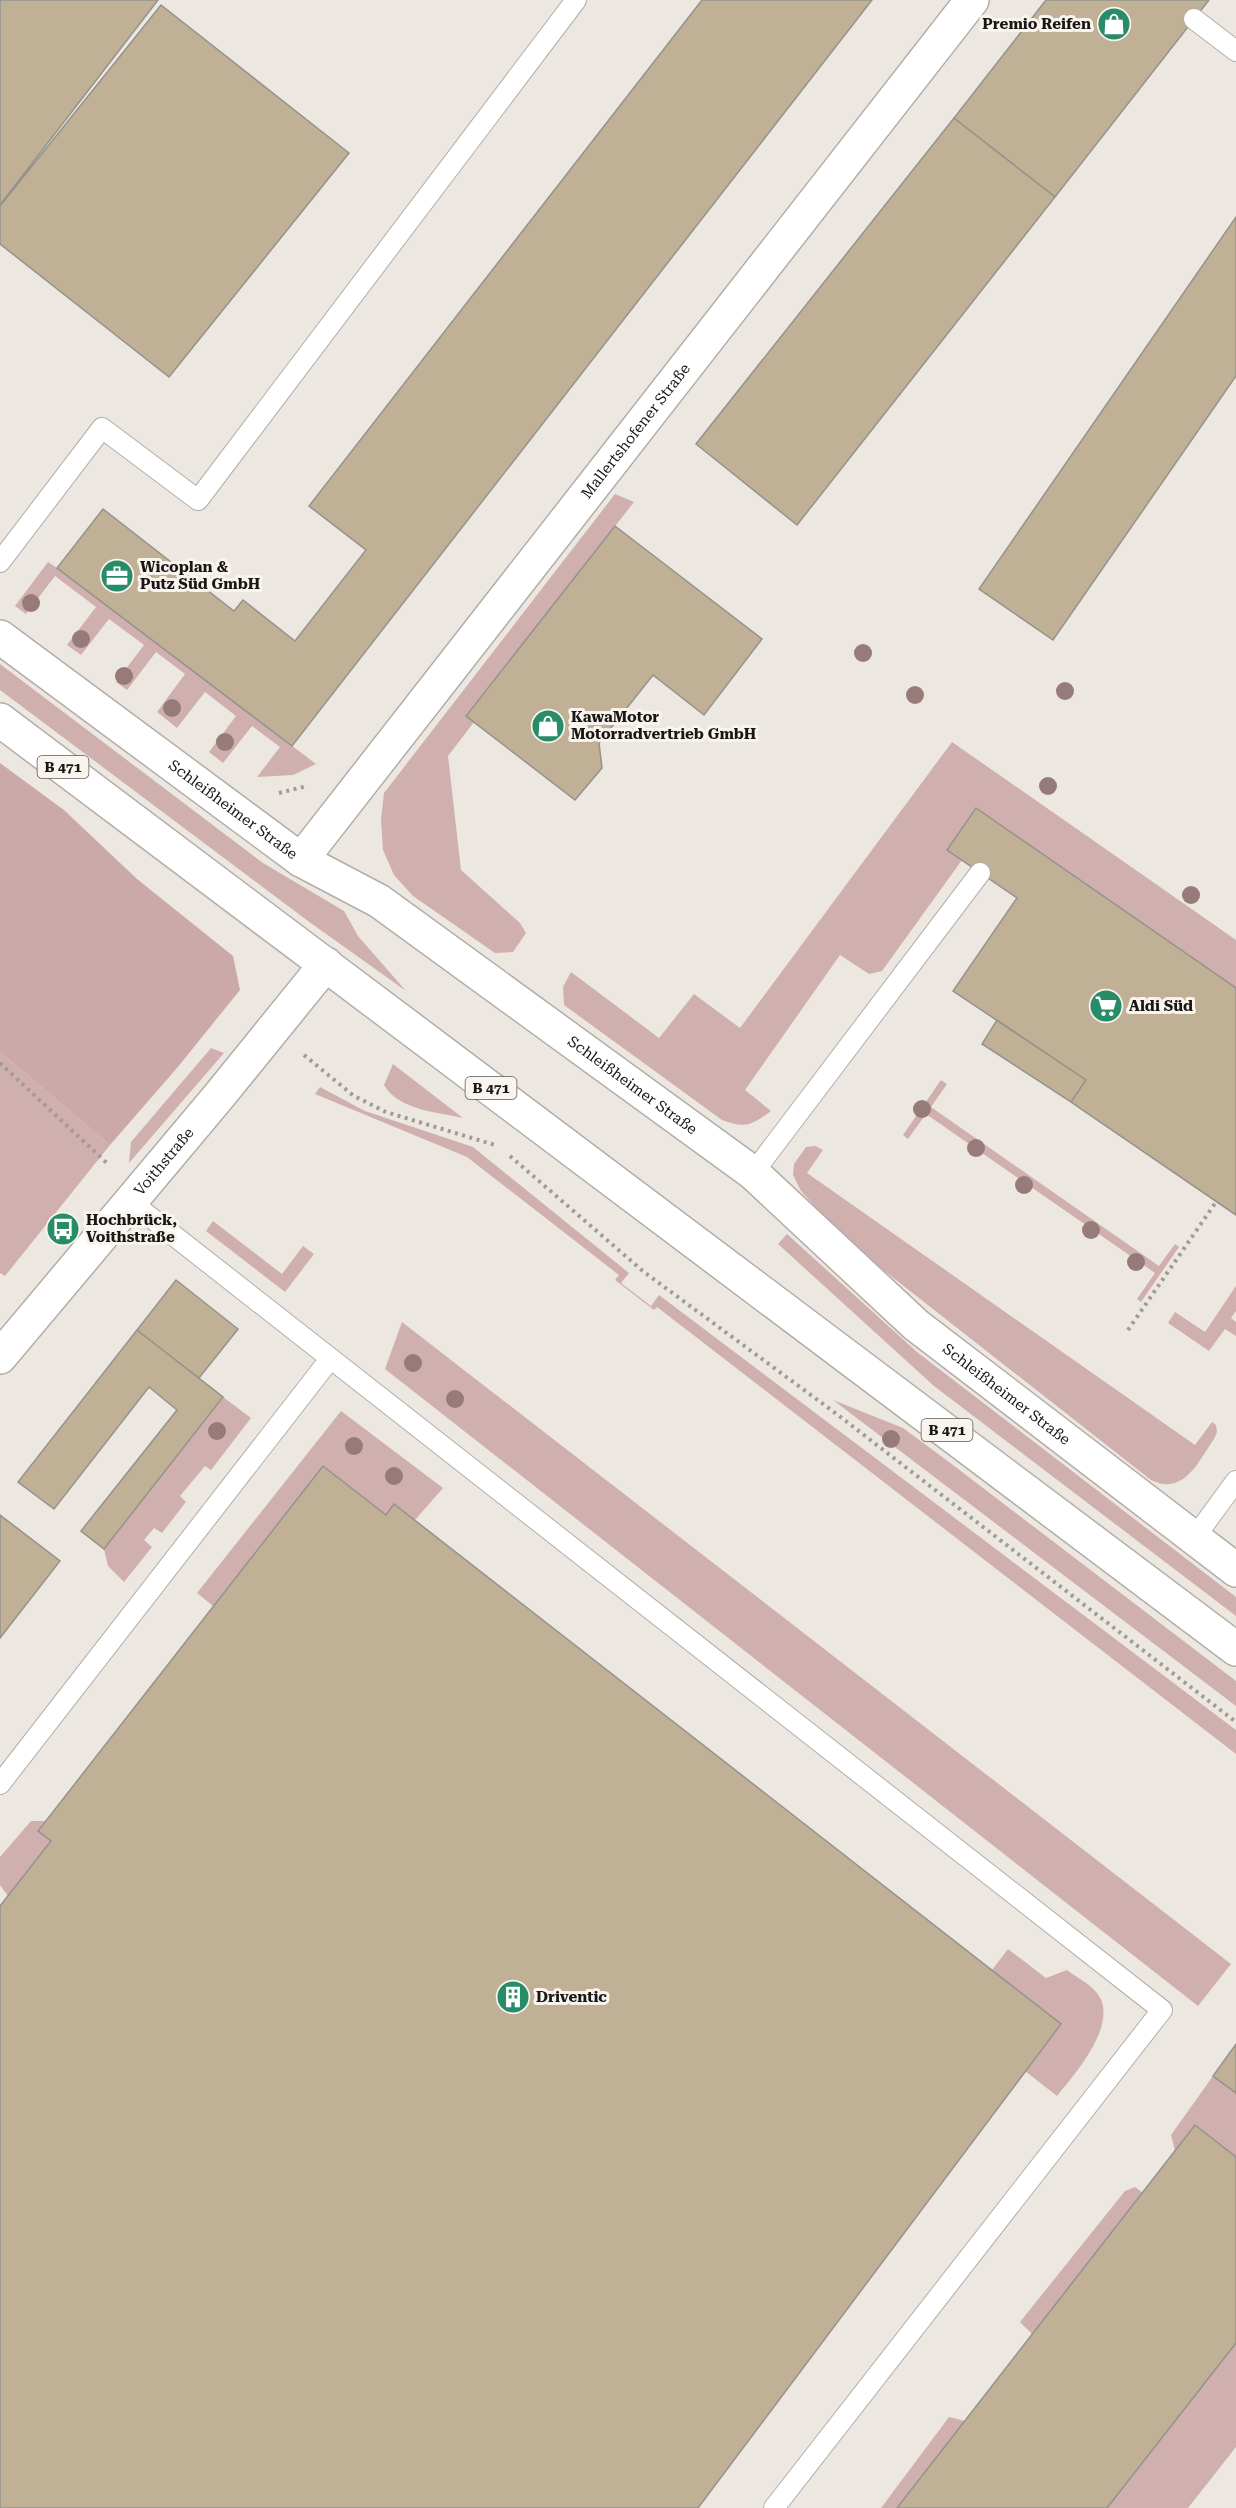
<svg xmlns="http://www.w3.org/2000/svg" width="1236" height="2508" viewBox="0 0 1236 2508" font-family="'Roboto Serif',serif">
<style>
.green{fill:#d0afaf}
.forest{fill:#cca9a9}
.building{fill:#bfb096;stroke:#95928c;stroke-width:1.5}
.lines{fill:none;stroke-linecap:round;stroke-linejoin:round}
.lane-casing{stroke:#b3ada8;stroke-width:22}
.street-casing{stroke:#b3ada8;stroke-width:36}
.primary-casing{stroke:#b3ada8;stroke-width:36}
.path{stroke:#9f9b96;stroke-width:4;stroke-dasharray:3 4.5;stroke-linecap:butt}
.lane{stroke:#fff;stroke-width:20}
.street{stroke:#fff;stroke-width:33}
.primary{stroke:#fff;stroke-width:33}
.tree{fill:#977b7a}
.labels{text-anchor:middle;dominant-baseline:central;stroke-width:6;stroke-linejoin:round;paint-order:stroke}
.shield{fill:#faf4ef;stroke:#5c5956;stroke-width:1.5}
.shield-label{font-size:14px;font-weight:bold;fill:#191715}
.poi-label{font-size:15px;font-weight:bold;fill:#191715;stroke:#faf4ef;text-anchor:start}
.street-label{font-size:15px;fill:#191715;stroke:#faf4ef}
</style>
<rect width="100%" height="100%" fill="#ede7e1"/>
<path class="green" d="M615,494l19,8 -168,214 8,6 -26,34 13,114 59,53 6,10 -13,19 -18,1 -82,-57 -19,-21 -11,-25 -2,-30 3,-27z
M48,562l9,6 259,196 -23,11 -36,2 23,-30 -28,-21 -29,37 -14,-11 27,-36 -31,-24 -28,36 -20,-16 28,-38 -29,-22 -29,38 -11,-8 28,-37 -35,-26 -28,36 -14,-10 29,-38 -41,-31 -29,38 -11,-8z
M0,664l263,199 81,48 14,25 48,55 -98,-70 -308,-231z
M952,742l284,198v48l-260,-179 -29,41 15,10 -80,111 -13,3 -29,-19 -95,135 26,21c-19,14 -26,18 -49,9l-158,-115 -1,-18 8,-15 88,66 35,-44 46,34z
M211,1048l13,5 -95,110 2,-21z
M0,1052l110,93 -105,131 -5,-3z
M393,1064l70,54c-26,-6 -65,-8 -79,-33z
M941,1080l6,4 -16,23 228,159 16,-22 4,3 -38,55 -4,-3 18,-26 -229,-159 -18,25 -5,-4z
M320,1087l45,24 108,36 156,126 -8,10 30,23 8,-11 577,435v24l-579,-447 -3,3 -39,-30 4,-5 -152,-118 -152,-63z
M815,1146l8,4 -16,23 388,272 17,-23 4,3 1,7 -3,7c-16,23 -30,57 -63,41l-306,-240 -44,-49 -8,-16 1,-11 12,-17z
M213,1221l69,53 21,-28 11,8 -29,38 -79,-61z
M787,1234l130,118 319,245v19l-302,-230 -156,-142z
M1236,1286v25l-5,7 5,4v14l-11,-7 -16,22 -41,-28 7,-11 30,20z
M402,1322l829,642 -33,42 -813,-637z
M223,1397l28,21 -40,52 -6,-4 -25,30 6,6 -24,31 -8,-5 -10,12 8,7 -28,35 -16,-16 -4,-17z
M833,1400l70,28 46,34 287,219v25z
M341,1411l102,77 -28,32 -21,-15 -8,10 -63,-49 -110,140 -16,-13z
M31,1821h14l-7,10 13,10 -43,55 -8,-11v-28z
M1008,1949l38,29 21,-8c9,7 23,14 30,23 23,29 -21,80 -40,103l-32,-25 36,-47 -69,-54z
M1213,2076l23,17v64l-40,-32 -21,26 -4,-16z
M1135,2187l8,6 -111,141 -12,-12 105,-131z
M1236,2343v104l-48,61h-81z
M949,2417l16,4 -68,87h-16z"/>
<path class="forest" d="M0,763l64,47 73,69 96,77 7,34 -63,78 -67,77 -110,-93z"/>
<path class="building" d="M0,0h158l-158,205z
M702,0h170l-580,746 -235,-178 46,-59 131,102 9,-11 52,41 71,-91 -57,-44z
M1046,0h163l-154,197 -101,-79z
M161,5l188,148 -180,224 -169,-133v-38z
M954,118l101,79 -258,328 -101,-81z
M1236,217v159l-183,264 -74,-51z
M615,526l147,113 -58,76 -51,-40 -54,68 3,25 -27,32 -109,-84z
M976,808l260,180v227l-165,-113 15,-22 -133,-89 64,-93 -70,-48z
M997,1020l89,60 -15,22 -89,-58z
M176,1280l62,49 -39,49 -62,-48z
M137,1330l86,67 -119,152 -23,-18 96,-121 -28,-23 -95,122 -36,-27z
M323,1466l63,49 8,-11 667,520 -363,484h-698v-602l51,-65 -13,-10z
M0,1515l60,46 -60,77z
M1236,2044v49l-23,-17z
M1195,2125l41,32v186l-129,165h-210z"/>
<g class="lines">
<defs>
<path id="lane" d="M1194,19l42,32
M0,562l102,-134 96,72 378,-500
M753,1173l227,-300
M131,1202l1031,808 -388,498
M1195,1537l41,-56
M0,1784l330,-425"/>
<g id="street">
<path id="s1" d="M0,637l301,223 78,41 374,272 163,152 320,245"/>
<path id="s2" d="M301,860l671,-860"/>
<path id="s3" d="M0,1357l219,-261 107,-132"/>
</g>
<path id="primary" d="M0,720l1236,929"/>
</defs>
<use href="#lane" class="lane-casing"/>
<use href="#street" class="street-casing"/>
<use href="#primary" class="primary-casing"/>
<path class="path" d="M279,793l28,-7
M304,1055l50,41 32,16 109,33
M0,1063l109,102
M510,1156l134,116 194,143 398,307
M1128,1330l88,-128"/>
<use href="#lane" class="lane"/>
<use href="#street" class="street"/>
<use href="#primary" class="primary"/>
</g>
<g class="tree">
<circle cx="31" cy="603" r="9"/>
<circle cx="81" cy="639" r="9"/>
<circle cx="863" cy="653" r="9"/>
<circle cx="124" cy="676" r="9"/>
<circle cx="1065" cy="691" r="9"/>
<circle cx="915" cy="695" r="9"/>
<circle cx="172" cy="708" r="9"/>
<circle cx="225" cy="742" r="9"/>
<circle cx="1048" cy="786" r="9"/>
<circle cx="1191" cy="895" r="9"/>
<circle cx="922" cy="1109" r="9"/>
<circle cx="976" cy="1148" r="9"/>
<circle cx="1024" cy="1185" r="9"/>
<circle cx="1091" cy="1230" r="9"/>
<circle cx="1136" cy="1262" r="9"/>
<circle cx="413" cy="1363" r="9"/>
<circle cx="455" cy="1399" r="9"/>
<circle cx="217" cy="1431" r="9"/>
<circle cx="891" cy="1439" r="9"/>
<circle cx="354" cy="1446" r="9"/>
<circle cx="394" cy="1476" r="9"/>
</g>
<defs>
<symbol id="shop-disc" viewBox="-11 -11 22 22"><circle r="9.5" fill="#278c67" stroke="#faf4ef"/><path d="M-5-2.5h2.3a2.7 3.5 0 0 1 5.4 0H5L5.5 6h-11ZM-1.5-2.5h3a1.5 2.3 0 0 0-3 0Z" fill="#fff"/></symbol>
<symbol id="office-disc" viewBox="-11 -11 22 22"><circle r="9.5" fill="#278c67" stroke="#faf4ef"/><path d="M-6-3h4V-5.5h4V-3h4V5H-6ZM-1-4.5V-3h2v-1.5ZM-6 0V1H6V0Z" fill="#fff"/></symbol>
<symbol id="supermarket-disc" viewBox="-11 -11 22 22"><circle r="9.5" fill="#278c67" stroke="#faf4ef"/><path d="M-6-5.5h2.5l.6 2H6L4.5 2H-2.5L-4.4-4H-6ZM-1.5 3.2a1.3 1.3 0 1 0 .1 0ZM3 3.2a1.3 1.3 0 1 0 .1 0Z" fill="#fff"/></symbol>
<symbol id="bus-disc" viewBox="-11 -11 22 22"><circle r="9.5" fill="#278c67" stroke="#faf4ef"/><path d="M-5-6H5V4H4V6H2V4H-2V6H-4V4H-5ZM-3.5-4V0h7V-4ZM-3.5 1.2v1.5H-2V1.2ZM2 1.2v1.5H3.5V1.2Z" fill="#fff"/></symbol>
<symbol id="building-disc" viewBox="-11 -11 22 22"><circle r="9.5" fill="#278c67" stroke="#faf4ef"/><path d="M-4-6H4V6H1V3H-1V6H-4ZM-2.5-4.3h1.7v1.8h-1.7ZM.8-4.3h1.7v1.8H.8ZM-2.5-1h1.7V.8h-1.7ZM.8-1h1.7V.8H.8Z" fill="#fff"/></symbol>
</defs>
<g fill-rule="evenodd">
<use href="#shop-disc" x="1095" y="5" width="38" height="38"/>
<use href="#office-disc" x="98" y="557" width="38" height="38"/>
<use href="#shop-disc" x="529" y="707" width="38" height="38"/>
<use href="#supermarket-disc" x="1087" y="987" width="38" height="38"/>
<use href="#bus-disc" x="44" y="1210" width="38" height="38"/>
<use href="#building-disc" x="494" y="1978" width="38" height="38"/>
</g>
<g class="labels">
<g class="shield">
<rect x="37.5" y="756" width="51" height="22" rx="4.5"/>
<rect x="465.5" y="1077" width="51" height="22" rx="4.5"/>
<rect x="921.5" y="1419" width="51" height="22" rx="4.5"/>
</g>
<g class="shield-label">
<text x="63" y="767">B 471</text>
<text x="491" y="1088">B 471</text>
<text x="947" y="1430">B 471</text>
</g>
<g class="poi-label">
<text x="1091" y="24" text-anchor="end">Premio Reifen</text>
<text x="140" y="567">Wicoplan &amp;<tspan x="140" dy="17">Putz Süd GmbH</tspan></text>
<text x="571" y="717">KawaMotor<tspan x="571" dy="17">Motorradvertrieb GmbH</tspan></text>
<text x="1129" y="1006">Aldi Süd</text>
<text x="86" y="1220">Hochbrück,<tspan x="86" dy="17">Voithstraße</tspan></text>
<text x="536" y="1997">Driventic</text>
</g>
<g class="street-label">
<text stroke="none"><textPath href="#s2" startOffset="544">Mallertshofener Straße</textPath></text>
<text stroke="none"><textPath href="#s1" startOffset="290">Schleißheimer Straße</textPath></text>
<text stroke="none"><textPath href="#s1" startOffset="776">Schleißheimer Straße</textPath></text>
<text stroke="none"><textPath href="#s3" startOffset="255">Voithstraße</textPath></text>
<text stroke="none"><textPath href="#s1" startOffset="1262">Schleißheimer Straße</textPath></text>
</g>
</g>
</svg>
